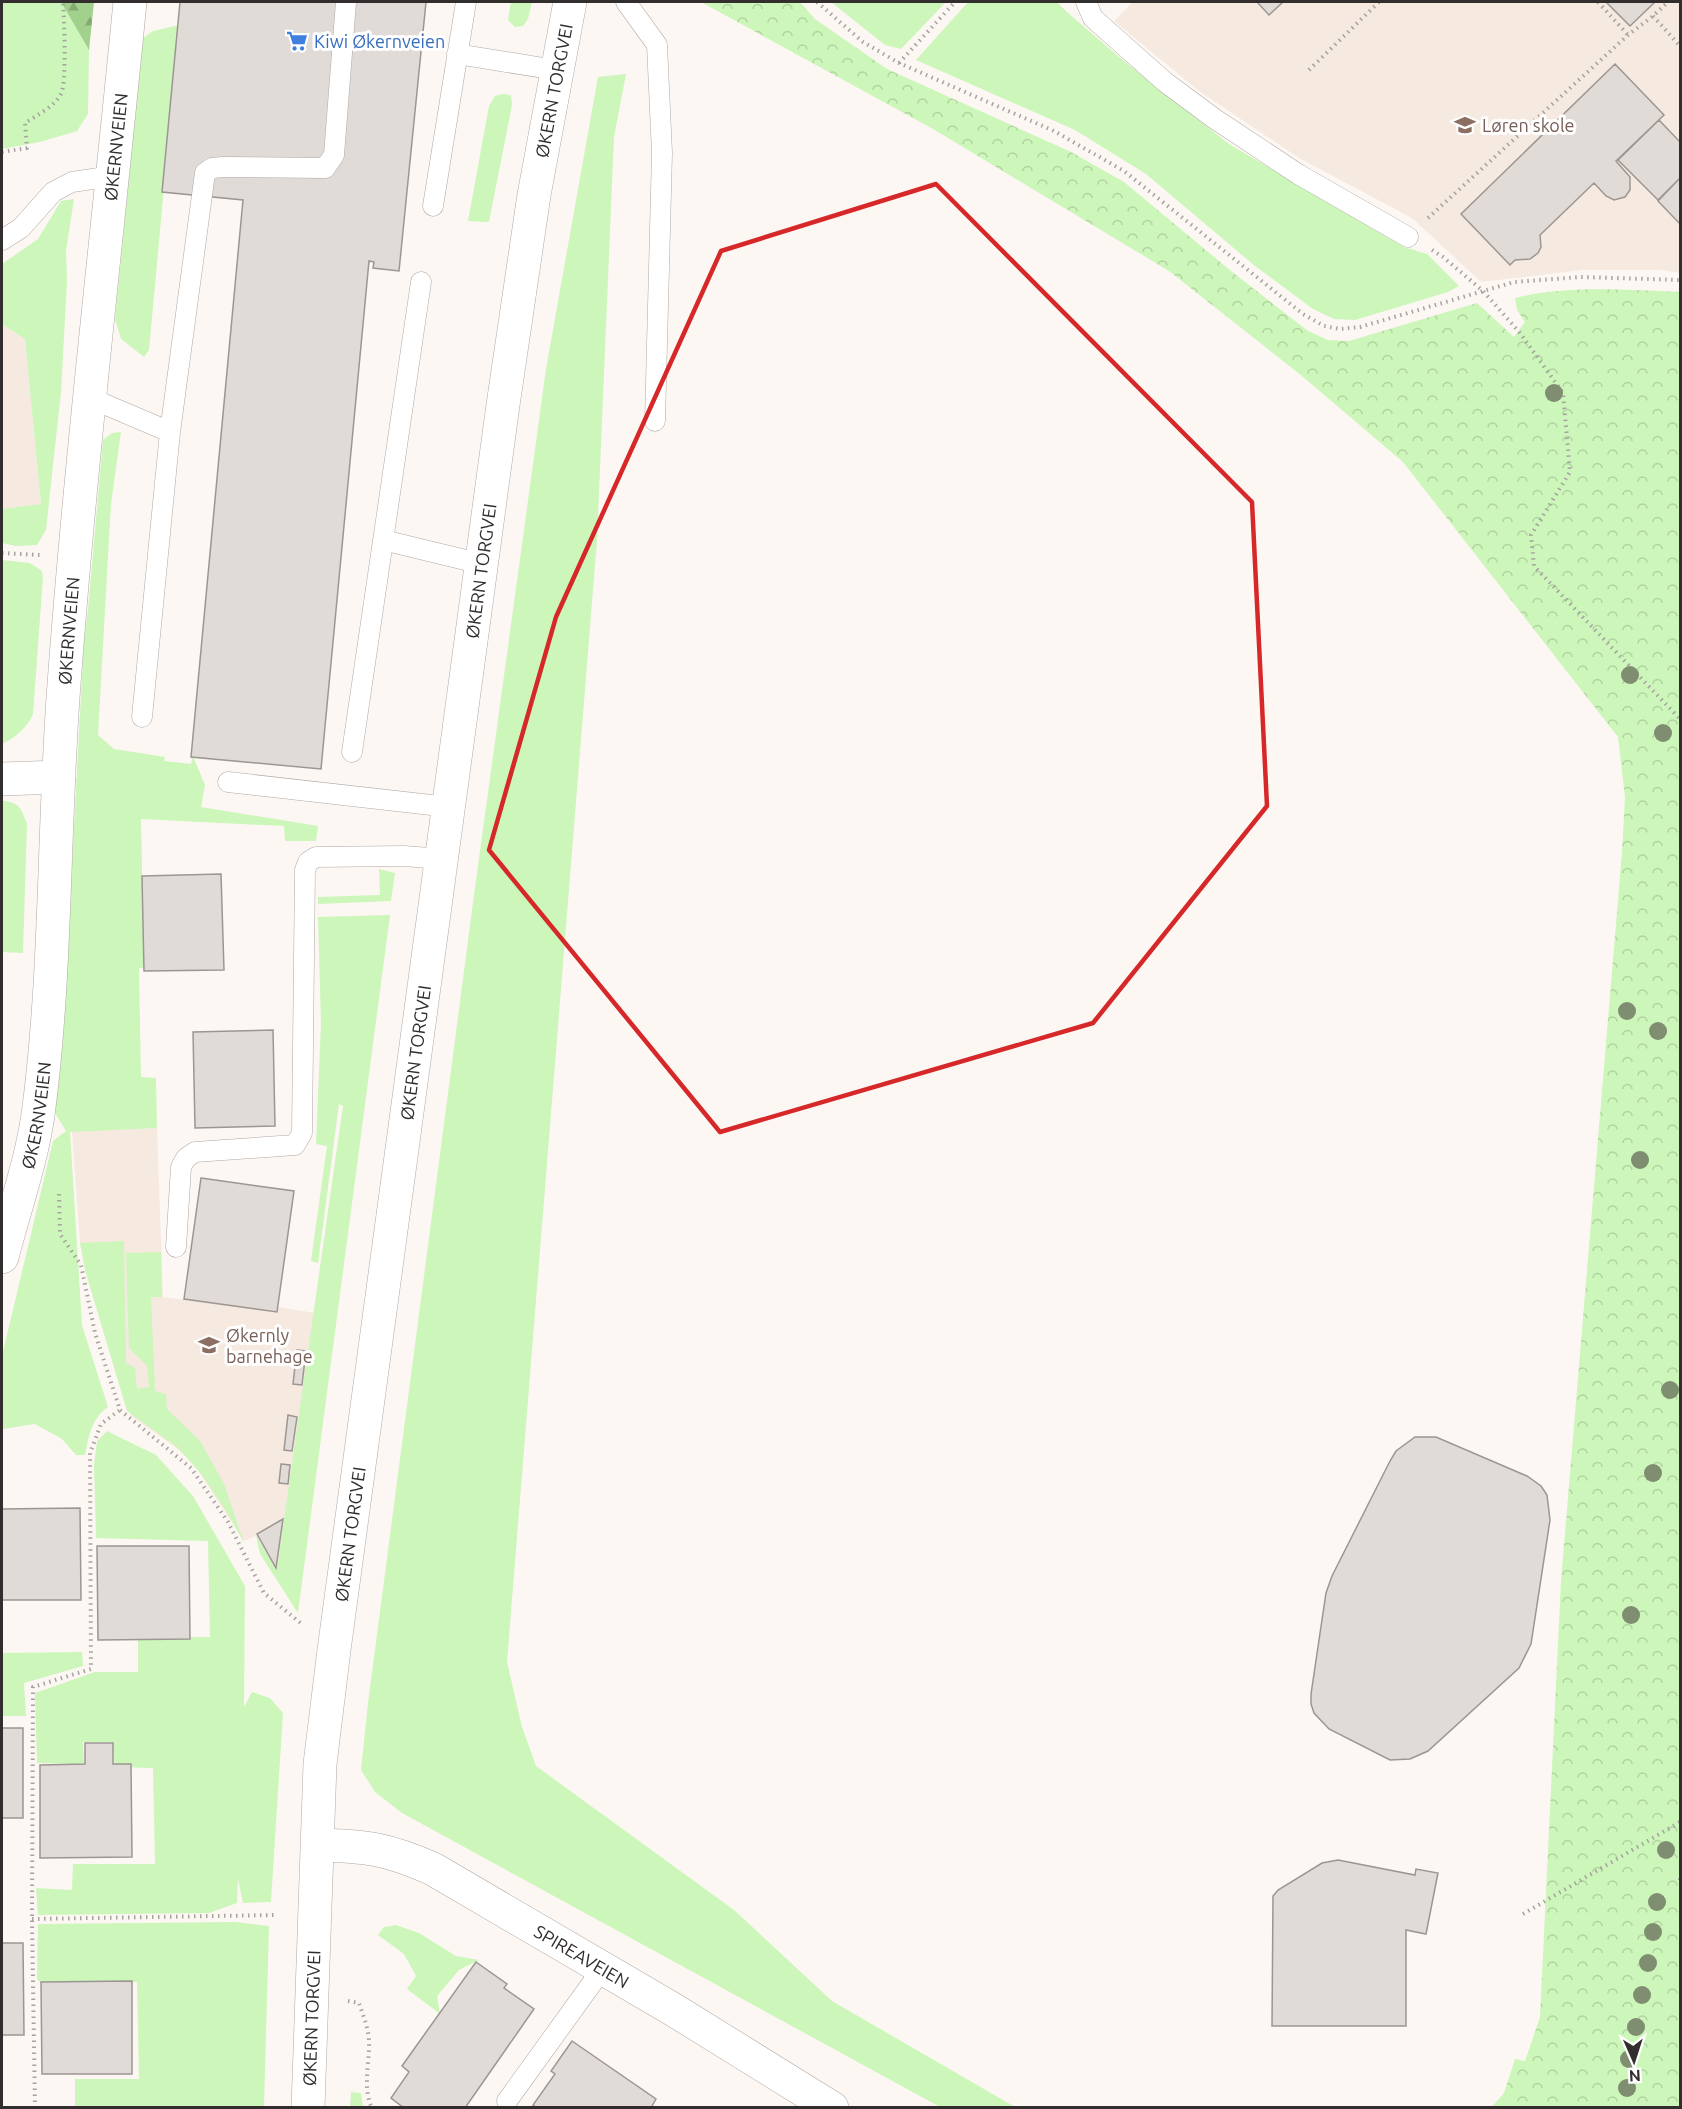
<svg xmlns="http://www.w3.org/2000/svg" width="1682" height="2109" viewBox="0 0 1682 2109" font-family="Ubuntu,sans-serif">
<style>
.built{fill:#f6e9e0}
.grass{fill:#ccf6ba}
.forest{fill:url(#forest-firs)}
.park{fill:url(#park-crowns)}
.building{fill:#e1dbd7;stroke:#9c9693;stroke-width:1.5}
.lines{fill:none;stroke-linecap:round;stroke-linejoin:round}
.service-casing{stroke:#afa9a5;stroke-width:21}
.minor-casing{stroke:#afa9a5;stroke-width:34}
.tertiary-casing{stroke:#afa9a5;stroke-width:34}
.path{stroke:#a6a29f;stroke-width:4;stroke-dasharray:1.5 4.5;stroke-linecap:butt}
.service{stroke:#fff;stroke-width:20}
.minor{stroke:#fff;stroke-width:33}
.tertiary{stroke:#fff;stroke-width:33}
.tree{fill:#7f8d71}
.marked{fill:none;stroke:#d62828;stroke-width:4.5;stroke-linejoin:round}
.labels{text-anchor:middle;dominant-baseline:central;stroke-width:6;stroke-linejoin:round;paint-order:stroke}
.shop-label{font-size:18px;fill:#366cbe;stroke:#fff;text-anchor:start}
.street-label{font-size:18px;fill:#312e2d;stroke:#fff}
.education-label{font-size:18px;fill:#785e54;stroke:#fff;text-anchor:start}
</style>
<defs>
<pattern id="forest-firs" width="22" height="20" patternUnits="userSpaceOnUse" patternTransform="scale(1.5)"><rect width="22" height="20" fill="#a2d18e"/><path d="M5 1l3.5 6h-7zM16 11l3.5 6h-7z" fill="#85aa74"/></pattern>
<pattern id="park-crowns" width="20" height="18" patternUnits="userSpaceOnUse" patternTransform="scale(1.5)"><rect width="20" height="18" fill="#ccf6ba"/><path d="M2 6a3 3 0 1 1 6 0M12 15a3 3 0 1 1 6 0" fill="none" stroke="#b0d3a0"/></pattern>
</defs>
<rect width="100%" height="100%" fill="#fdf7f3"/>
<path class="built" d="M1133,2h547v271l-18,-3h-80l-101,12 -69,-64 -113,-60 -100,-67 -85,-70z
M2,324l23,15 16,165 -39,5z
M157,1128l6,169 113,15 2,-5 37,6 -38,257 -21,-34 -12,5 -51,-78 -18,-16 -44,-31 -14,-39 -37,-134 -8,-112z"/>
<path class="grass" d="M2,2h59l28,48 -1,64 -11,17 -37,11 -38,7z
M511,2h21l-4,17 -5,7 -8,1 -7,-7z
M831,2h115l-45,47 -16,-4z
M968,2h89l10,10 52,45 110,87 175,103 23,7 32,32 -11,6 -93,28 -21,-1 -21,-10 -58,-43 -109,-92 -71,-44 -159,-70z
M179,25l-30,325 -5,7 -23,-18 -6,-20 28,-281 10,-7z
M626,74l-12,63 -17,403 -90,1122 15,65 14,39 198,144 98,91 183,106h-75l-538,-294 -27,-21 -14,-22 7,-67 106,-808 72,-526 52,-292z
M503,94l8,1 1,10 -23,117 -21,-1 21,-115 6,-10z
M74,199l-8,52 1,31 -6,110 -15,138 -9,15 -21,1 -14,-3v-34l39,-5 -16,-165 -23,-15v-60l36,-25 23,-38z
M121,432l-10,72 -13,231 16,14 51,8 -1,4 27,3 2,-8 12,29 -4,22 117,19 -2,15h-31l-1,-15 -143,-7 3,149h-5l2,109 15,1 1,50 -87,4 12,193 26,82c-17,12 -19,29 -23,48h-9l-14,-16 -27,-15 -32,5 -1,-73 51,-215 13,-10 -14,-23 5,-19 6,-57 21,-393 4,-29 15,-170 9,-7z
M2,560l28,3 12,8 1,6 -10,137c-6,14 -18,24 -31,30z
M2,801c17,0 20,9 25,23l-4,129 -21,-1z
M379,869l16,4 -4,28 -73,3v-7l62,-2z
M390,915l-92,698 -38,-59 -4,-18 21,33 66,-463 -4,-2 -21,159 -7,-2 16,-115 -11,-2 5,-120 -3,-107z
M124,1241l2,122 9,5 2,21 12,-2 -2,-21 -18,-18 -3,-95 35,-1 1,45h-11l4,94 11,3 1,15 33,32 24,43 20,59 -16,-29 -26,-39 -25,-28 -50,-36 -42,-141 -5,-27z
M107,1431l49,24 37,41 52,90 -1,121 8,-15 18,6 13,15 -12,189 -28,1 -5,-24 -1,24 -28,10 -171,2 -2,-27 36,2 1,-26h82l-2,-96 -38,-1 -3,-25h-29l1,22 -47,-1 -2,-70 60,-21h43v-35h72l-2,-96 -112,-3 -2,-74 3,-23z
M82,1652l1,14 -59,17 2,33h-24v-63z
M236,1922l33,4 -5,181h-189v-28h64l-2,-97h-97l-3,-3 1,-55z
M396,1925l23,8 37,23 23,4 -20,10 -22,26 3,18 -33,-25 9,-13 -12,-22 -26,-19 6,-8z
M351,2092l10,1 2,14h-13z"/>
<path class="forest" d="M61,2h33l-5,48z"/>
<path class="park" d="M701,2h99l15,17 72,50 184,83 53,30 107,89 77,60 20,9 21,1 128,-38 37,34 11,-15 -8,-12 -2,-12c53,-13 111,-8 165,-6v1815h-188l12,-14 11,-34 10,2 15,-44 21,-436 61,-729 3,-55 -7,-60 -215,-275 -101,-86 -133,-105 -236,-142z"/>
<path class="building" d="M180,2h246l-27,269 -26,-3 1,-6 -5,-1 -48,508 -130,-12 52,-557 -81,-8z
M1257,2h26l-14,13z
M1606,2h49l-25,24z
M1615,64l49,51 -48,46 14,16v13l-5,7 -11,3 -8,-4 -12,-13 -54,52 1,12 -3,6 -8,6 -15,1 -5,5 -49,-51z
M1659,120l21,22v36l-22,22 -40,-40z
M1680,178v46l-22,-23z
M221,874l3,96 -80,1 -2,-95z
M273,1030l2,96 -80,2 -2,-96z
M201,1178l93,13 -17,121 -93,-13z
M297,1350l9,1 -4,34 -9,-1z
M288,1415l9,2 -5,34 -8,-1z
M1415,1437h21l91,39 14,10 6,9 3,25 -19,124 -12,24 -91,83 -18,8 -20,1 -61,-31 -15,-16 -3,-9v-10l15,-101 6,-17 58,-115 6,-10z
M281,1464l9,1 -2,19 -9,-1z
M80,1508l1,92h-79v-91z
M283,1519l-7,49 -19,-34z
M97,1546h92l1,93 -92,1z
M2,1728h21v90h-21z
M85,1743h28v21h18l1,93 -92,1v-93l45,-1z
M1338,1860l77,15 1,-6 22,4 -12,61 -20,-4v96h-134l1,-130 5,-6 44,-27z
M2,1943h21l1,92h-22z
M476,1962l31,22 -3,4 30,21 -69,99h-61l-13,-10 18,-26 -7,-6z
M132,1981v93h-90l-1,-92z
M572,2041l84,58 -4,7 2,2h-117l-4,-3 22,-31 -4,-3z"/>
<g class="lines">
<defs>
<path id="service" d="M626,2l31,43 5,108 -7,268
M1086,2l7,16 72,64 50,37 83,55 110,63
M457,54l99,16
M433,206l33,-204
M2,240l19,-12 32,-36 19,-10 41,-6
M90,398l80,34 -28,285
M170,432l35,-259 7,-5 11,-1 102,1 9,-13 12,-153
M383,540l99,24
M352,752l69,-470
M228,782l221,25
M176,1247l5,-80 5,-9 9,-6 100,-7 7,-12 3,-263 3,-8 8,-5 88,-1 38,3
M507,2101l96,-133"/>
<g id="minor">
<path d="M2,779l57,-2"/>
<path id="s1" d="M318,1845c49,1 70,4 115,24l241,141 158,98"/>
<path id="s2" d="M308,2108l12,-344 14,-114 169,-1245 31,-210 36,-193"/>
</g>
<g id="tertiary">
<path id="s3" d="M2,1257c12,-47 29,-94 36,-142 19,-142 15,-287 26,-431 17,-228 44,-455 66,-682"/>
</g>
</defs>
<use href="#service" class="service-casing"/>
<use href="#minor" class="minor-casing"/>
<use href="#tertiary" class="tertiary-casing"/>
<path class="path" d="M817,2l46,40 36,21 155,68 70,40 179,143 21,12 16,3 20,-2 154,-45 67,-5 99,3
M1598,2l30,33
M1653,16l27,30
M899,63l56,-61
M1309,70l70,-68
M2,152l25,-4 -2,-25c12,-8 29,-16 36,-29 6,-12 3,-76 2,-92
M1428,218l200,-183 25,-19 15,-14
M1432,250l11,7 40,34 37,42 43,60 7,79 -39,63 3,31 146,153
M2,553l38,2
M59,1194l1,40 21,31 14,68 25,77 71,58 37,54 36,71 39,32
M1680,1880v-3
M1523,1914l157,-92
M32,1919l244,-4
M348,2001l11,2c4,12 9,24 10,37 1,22 -7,47 3,68
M35,2108l-3,-189 1,-232 58,-18 -1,-216 11,-29 19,-14"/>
<use href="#service" class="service"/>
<use href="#minor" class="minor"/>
<use href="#tertiary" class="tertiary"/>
</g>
<g class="tree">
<circle cx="1554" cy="393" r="9"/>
<circle cx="1630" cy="675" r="9"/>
<circle cx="1663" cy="733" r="9"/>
<circle cx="1627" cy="1011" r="9"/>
<circle cx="1658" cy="1031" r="9"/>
<circle cx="1640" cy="1160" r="9"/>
<circle cx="1670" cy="1390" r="9"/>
<circle cx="1653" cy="1473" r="9"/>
<circle cx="1631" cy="1615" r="9"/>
<circle cx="1666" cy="1850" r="9"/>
<circle cx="1657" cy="1902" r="9"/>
<circle cx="1653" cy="1932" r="9"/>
<circle cx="1648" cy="1963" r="9"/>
<circle cx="1642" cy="1995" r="9"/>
<circle cx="1636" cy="2027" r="9"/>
<circle cx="1629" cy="2059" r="9"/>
<circle cx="1627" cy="2088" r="9"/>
</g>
<path class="marked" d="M936,184l316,318 15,304 -174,217 -373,109 -231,-282 67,-233 165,-366z"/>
<defs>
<symbol id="supermarket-bare" viewBox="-9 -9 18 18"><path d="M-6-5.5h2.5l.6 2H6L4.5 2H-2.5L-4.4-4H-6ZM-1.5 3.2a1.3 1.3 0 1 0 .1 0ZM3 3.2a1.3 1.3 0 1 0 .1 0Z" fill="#3f7fe0" stroke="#fff" stroke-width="2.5" paint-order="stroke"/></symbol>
<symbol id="school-bare" viewBox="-9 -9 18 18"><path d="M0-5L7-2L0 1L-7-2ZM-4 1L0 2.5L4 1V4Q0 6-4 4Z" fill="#8d6e63" stroke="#fff" stroke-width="2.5" paint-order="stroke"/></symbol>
</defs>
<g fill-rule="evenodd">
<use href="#supermarket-bare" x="282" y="26" width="30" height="30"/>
<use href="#school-bare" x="1450" y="110" width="30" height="30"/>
<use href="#school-bare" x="194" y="1330" width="30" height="30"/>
</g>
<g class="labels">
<g class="shop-label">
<text x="314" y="41">Kiwi Økernveien</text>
</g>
<g class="street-label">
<text stroke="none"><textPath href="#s2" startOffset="2034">ØKERN TORGVEI</textPath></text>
<text stroke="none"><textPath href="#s3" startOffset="1118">ØKERNVEIEN</textPath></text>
<text stroke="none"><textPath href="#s2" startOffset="1548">ØKERN TORGVEI</textPath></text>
<text stroke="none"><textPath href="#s3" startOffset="632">ØKERNVEIEN</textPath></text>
<text stroke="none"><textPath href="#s2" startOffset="1062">ØKERN TORGVEI</textPath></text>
<text stroke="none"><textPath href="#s3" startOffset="146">ØKERNVEIEN</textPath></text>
<text stroke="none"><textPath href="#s2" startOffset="576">ØKERN TORGVEI</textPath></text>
<text stroke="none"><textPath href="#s1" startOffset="291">SPIREAVEIEN</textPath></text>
<text stroke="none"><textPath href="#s2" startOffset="90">ØKERN TORGVEI</textPath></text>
</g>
<g class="education-label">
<text x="1482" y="125">Løren skole</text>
<text x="226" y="1335">Økernly<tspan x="226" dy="21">barnehage</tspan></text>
</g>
</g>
<rect width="1682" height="2109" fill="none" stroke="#312e2d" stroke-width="6"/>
<g transform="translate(1634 2061) rotate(177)" stroke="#ffffff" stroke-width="4.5" paint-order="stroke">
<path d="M0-4.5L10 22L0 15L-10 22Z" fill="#312e2d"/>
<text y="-9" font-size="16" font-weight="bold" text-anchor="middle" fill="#312e2d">N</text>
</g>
</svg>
